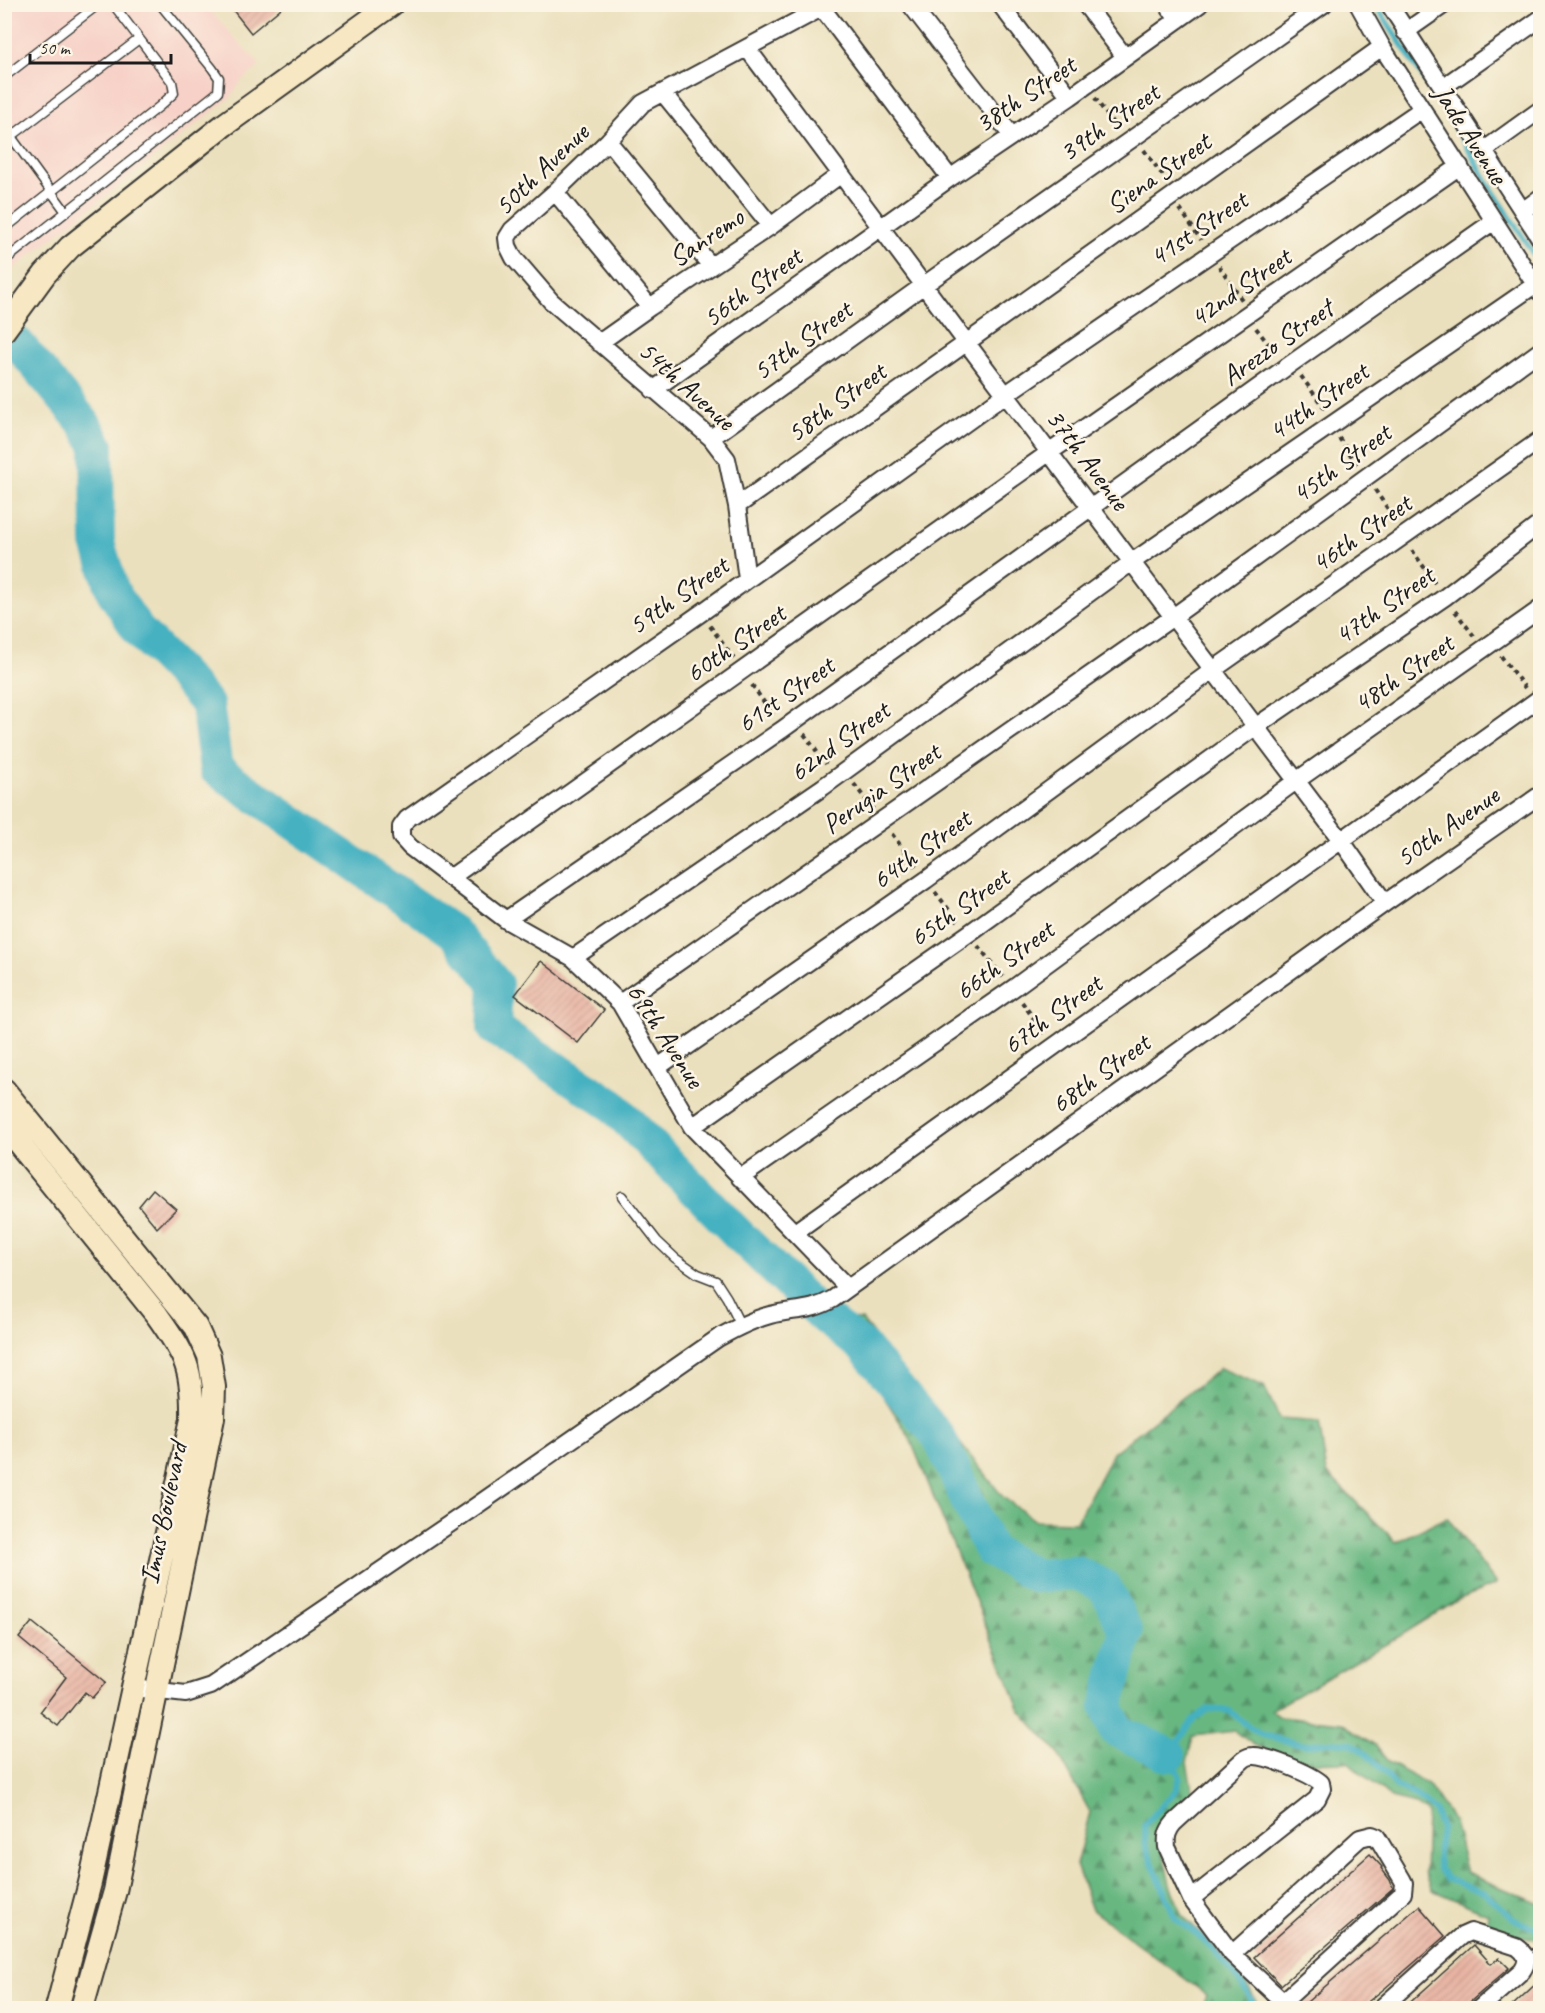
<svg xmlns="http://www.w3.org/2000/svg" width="1545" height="2013" viewBox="0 0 1545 2013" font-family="Caveat,sans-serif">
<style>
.built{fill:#f7d1c7}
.forest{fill:url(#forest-firs);stroke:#426a4e;stroke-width:1.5}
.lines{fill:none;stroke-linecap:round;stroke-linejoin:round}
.stream{stroke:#44b1c1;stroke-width:6}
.river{stroke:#44b1c1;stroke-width:34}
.building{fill:url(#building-hatch)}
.lane-casing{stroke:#3b3934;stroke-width:11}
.street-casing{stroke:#3b3934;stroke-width:20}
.secondary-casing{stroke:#3b3934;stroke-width:26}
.path{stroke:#3b3934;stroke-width:4;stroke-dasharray:4.5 4.5;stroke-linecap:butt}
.lane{stroke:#fff;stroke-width:8}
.street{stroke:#fff;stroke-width:16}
.secondary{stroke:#f7e8c3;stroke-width:22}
.labels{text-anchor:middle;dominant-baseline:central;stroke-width:5;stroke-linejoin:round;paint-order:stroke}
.street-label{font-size:28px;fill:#1c1c1c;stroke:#fcf5e5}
</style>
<defs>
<pattern id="forest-firs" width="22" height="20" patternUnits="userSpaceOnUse" patternTransform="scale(1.5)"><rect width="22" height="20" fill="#68b781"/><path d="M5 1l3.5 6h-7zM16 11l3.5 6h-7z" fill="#559469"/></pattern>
<pattern id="building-hatch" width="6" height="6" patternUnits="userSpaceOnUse" patternTransform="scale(1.5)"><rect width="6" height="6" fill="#e8b3a2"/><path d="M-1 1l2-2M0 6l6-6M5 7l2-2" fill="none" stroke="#c6998b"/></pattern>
</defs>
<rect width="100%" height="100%" fill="#fcf5e5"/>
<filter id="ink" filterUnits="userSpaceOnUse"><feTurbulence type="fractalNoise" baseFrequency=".0167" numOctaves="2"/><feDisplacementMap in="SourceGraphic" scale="12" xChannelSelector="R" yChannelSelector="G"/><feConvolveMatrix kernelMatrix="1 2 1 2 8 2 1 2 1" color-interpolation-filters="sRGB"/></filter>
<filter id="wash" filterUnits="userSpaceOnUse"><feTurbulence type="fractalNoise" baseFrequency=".008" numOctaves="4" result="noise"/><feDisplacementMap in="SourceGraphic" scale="24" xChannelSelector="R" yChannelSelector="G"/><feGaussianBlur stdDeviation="1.35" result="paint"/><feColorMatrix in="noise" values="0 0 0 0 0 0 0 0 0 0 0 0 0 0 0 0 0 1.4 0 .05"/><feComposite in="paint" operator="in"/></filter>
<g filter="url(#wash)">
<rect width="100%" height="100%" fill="#ebe0bd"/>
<path class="built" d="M5,5h200l55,61 -18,14 -11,17 -226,178z"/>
<path class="forest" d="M846,1319l16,1 141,177 33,24 40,1 37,-69 107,-85 44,18 16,33 39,3 8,51 69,69 51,-25 49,67 -36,15 -65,40 -124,71 9,7 62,6 33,22 14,18 39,21 26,38 13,51 73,31v37l-54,-13 2,-14 -56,-24 -7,-18 2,-59 -12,-9 -24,-6 -43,-36 -51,1 -43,-18 -19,-14 -42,5 -6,27 6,30 -35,36 12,56 13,31 36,35 28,33 13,24h-58l5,-13 -115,-85 -16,-45 14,-53 -33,-60 -37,-42 -111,-274 -34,-53 -47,-50z"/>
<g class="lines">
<path class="stream" d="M1375,4l77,117 36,62 52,81
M1256,2008c-14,-27 -36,-52 -59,-74 -7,-7 -16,-9 -22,-17l-29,-69 -2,-22 32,-36 4,-13 -11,-22 25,-36 14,-10 22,2 18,15 15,9 20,5 22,5 24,-3 22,1 14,10 18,17 14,17 20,9 18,15 6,18 -3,21v18l9,11 38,14 28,26 27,11"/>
<path class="river" d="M18,344l66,79 13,23 1,97 15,49 25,38 44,45 25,29 9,65 237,163 43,52 -2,44 118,77 129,132 82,79 40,31 76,90 51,113 46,26 41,-3 28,14 21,45 -19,74 9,24 53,25"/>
</g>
<g id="blocks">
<path class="building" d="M228,4h58l-35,29z
M541,961l63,49 -26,33 -63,-48z
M153,1189l23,20 -19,19 -18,-22z
M32,1622l74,60 -14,16 -7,-6 -27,34 -18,-14 26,-35 -47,-39z
M1370,1854l12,13 -1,1 9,12 3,8 -112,97 -27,-28z
M1419,1906l26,30 -61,53 -24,19h-60z
M1474,1945l17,19 8,-6 10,10 -46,40h-59z
M1540,1980v28h-30z"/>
</g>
</g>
<g filter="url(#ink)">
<use href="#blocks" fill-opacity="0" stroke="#3b3934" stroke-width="1.5"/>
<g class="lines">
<defs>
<path id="lane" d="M4,7l4,-3
M4,77l95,-73
M4,127l62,85
M4,142l135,-103
M4,229l156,-123 14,-13 -2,-11 -59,-78
M4,261l214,-169 1,-14 -7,-10 -52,-64
M622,1196l35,45 18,17 23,16 18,7 11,17 14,28"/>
<path id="street" d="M910,4l102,132
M1000,4l70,93
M1085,4l40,53
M1167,4l11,16
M1358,4l24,43 158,245
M1389,4l151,234
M822,8l128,170
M1405,32l40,-28
M747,48l219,294 375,498 44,63
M1443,87l97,-68
M663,93l108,133
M608,141l103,125
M1483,151l57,-41
M555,192l95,115
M1524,210l16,-12
M599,343l51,-36 121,-81 70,-52
M653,390l297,-212 120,-81 130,-93
M711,438l213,-153 400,-281
M737,506l645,-459
M747,579l-10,-73 -10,-47 -16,-21 -160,-137 -37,-43 -6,-12 -1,-8 5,-8 43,-38 53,-51 35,-38 186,-99
M450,878l600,-426 410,-286
M506,920l277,-191 509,-366 202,-142
M573,958l250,-171 309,-225 404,-278
M620,1003l553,-386 367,-266
M658,1067l268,-187 287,-210 327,-230
M692,1127l276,-193 287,-207 190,-130 95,-73
M740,1178l275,-191 281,-206 244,-172
M795,1232l745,-534
M847,1287l-155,-160 -72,-124 -47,-45 -67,-38 -96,-73 -9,-10v-10l6,-8 294,-206 305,-219 416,-285
M133,1688l53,6 25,-8 265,-180 242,-168c16,-9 33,-18 52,-23 23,-6 41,-3 63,-16l552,-396 155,-108
M1191,1899l126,-100 5,-10 -1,-6c-10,-9 -55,-28 -68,-27 -3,0 -6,1 -9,3l-70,64c-7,8 -8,14 -7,24l24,52 41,55 58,54
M1232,1954l128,-116 12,-3 5,2 25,42 2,4 -1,10 -120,109
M1381,2008l81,-72 9,-4 46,15c10,7 12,14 5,24l-42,37"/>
<path id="secondary" d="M4,330l41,-56 25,-27 154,-122 168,-121
M4,1090l192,237 13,29 5,31 -1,31 -98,473 -33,117
M4,1125l153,190c29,41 36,54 35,104l-102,464 -33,125"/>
</defs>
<use href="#lane" class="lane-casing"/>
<use href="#street" class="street-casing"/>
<use href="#secondary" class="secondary-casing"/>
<path class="path" d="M1095,98l22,31
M1144,150l22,30
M1180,209l21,31
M1219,266l23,34
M1256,328l21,27
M1301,376l24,33
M1339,438l18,26
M1375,490l21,31
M1412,550l23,33
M1455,611l19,25
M710,626l24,33
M1501,656l24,32
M752,685l21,30
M804,734l22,30
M854,784l19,25
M892,834l24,32
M935,892l23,29
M978,946l25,31
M1022,1002l22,31"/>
<use href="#lane" class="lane"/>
<use href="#street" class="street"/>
<use href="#secondary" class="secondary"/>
</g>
</g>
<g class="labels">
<g class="street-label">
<text transform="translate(1025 94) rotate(-34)">38th Street</text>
<text transform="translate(1109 122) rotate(-35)">39th Street</text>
<text transform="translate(1471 134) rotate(57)">Jade Avenue</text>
<text transform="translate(541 169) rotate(-44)">50th Avenue</text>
<text transform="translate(1158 173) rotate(-35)">Siena Street</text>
<text transform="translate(1198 228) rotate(-34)">41st Street</text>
<text transform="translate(706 237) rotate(-34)">Sanremo</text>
<text transform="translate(752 287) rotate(-36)">56th Street</text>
<text transform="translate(1240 287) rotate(-35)">42nd Street</text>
<text transform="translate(802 340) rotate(-36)">57th Street</text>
<text transform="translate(1277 342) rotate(-35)">Arezzo Street</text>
<text transform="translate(687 385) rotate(42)">54th Avenue</text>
<text transform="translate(1318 401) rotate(-35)">44th Street</text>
<text transform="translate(836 402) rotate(-36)">58th Street</text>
<text transform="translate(1088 459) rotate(53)">37th Avenue</text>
<text transform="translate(1341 463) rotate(-36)">45th Street</text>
<text transform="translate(1361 533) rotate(-35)">46th Street</text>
<text transform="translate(678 595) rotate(-35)">59th Street</text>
<text transform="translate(1384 605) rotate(-35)">47th Street</text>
<text transform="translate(735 643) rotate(-35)">60th Street</text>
<text transform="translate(1403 673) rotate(-35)">48th Street</text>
<text transform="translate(785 694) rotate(-35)">61st Street</text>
<text transform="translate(839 741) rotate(-36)">62nd Street</text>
<text transform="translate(881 788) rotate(-35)">Perugia Street</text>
<text transform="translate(1447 826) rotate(-35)">50th Avenue</text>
<text transform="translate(921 849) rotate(-36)">64th Street</text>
<text transform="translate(959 907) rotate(-35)">65th Street</text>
<text transform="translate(1004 960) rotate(-36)">66th Street</text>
<text transform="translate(1052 1014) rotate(-36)">67th Street</text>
<text transform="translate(666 1035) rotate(57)">69th Avenue</text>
<text transform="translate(1100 1073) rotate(-36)">68th Street</text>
<text transform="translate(163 1513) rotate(-78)">Imus Boulevard</text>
</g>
</g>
<rect width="1545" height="2013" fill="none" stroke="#fcf5e5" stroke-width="24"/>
<path d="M30 54v9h141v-9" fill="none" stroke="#1c1c1c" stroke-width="3"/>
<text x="39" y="54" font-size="18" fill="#1c1c1c" stroke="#fcf5e5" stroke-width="4.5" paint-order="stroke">50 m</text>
</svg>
